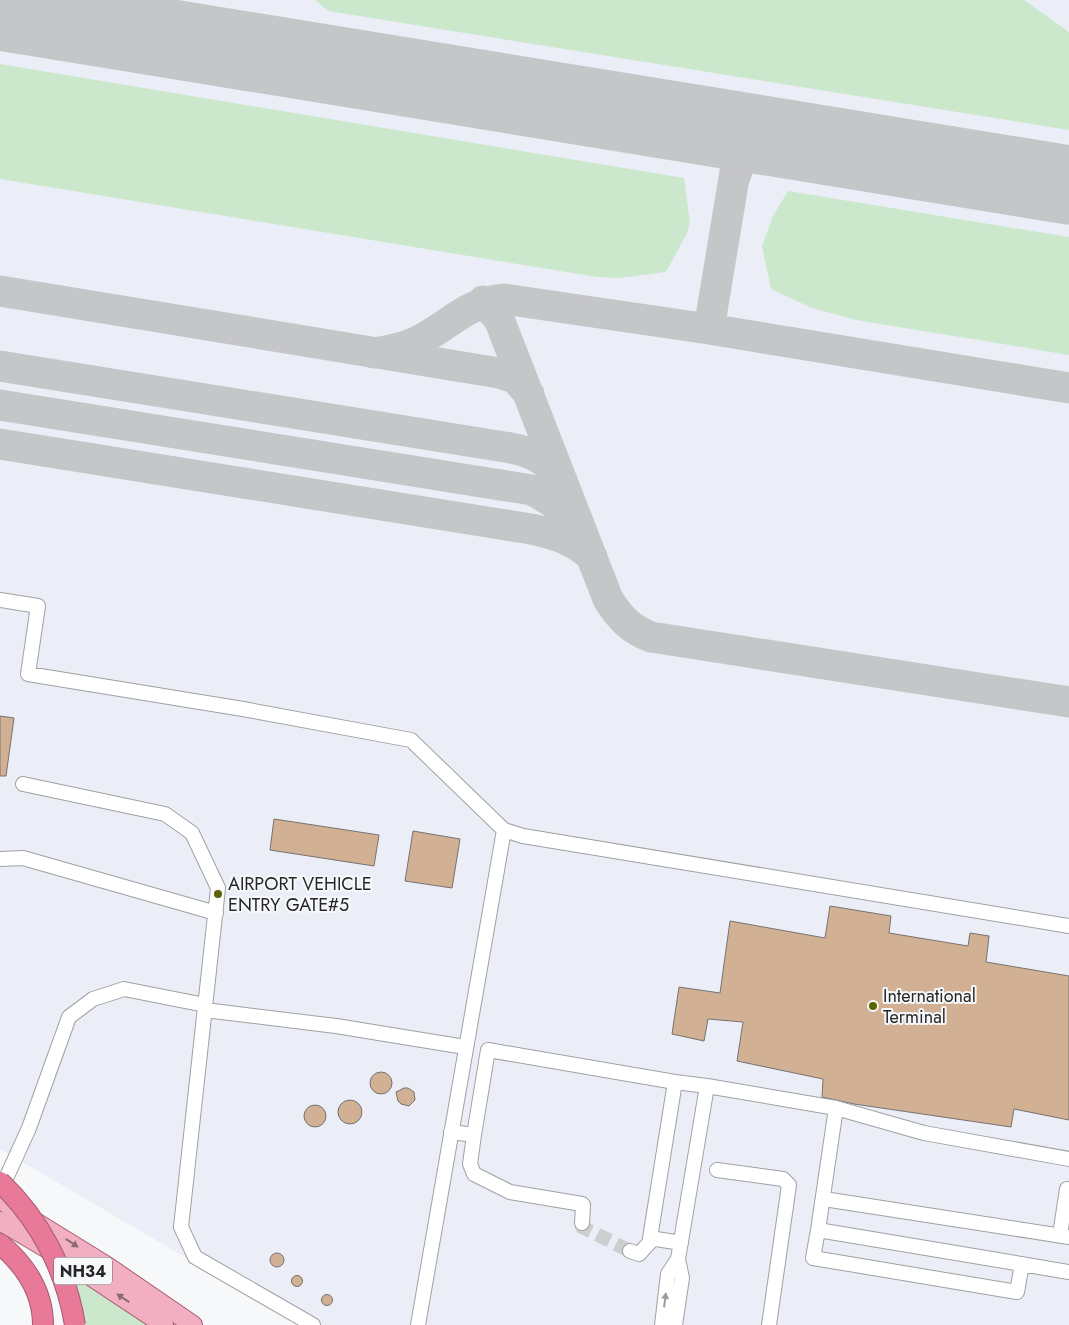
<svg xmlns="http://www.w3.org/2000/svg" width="1069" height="1325" viewBox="0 0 1069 1325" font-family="Jost,sans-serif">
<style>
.built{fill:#ebeef7}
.green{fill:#cbe8cc}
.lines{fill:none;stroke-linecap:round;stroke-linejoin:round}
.taxiway{stroke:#c5c6c8;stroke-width:31}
.runway{stroke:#c5c6c8;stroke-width:79}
.building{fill:#d2b094;stroke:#747271}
.minor-tunnel{stroke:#cdced0;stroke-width:14;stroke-dasharray:14 7;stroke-linecap:butt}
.minor-casing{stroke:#a0a1a3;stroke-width:16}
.major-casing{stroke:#a45c70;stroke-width:20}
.highway-casing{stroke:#a45c70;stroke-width:22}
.minor{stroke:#fff;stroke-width:14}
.major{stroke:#f1afc1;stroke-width:18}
.highway{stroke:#e87998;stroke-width:20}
.highway-bridge-casing{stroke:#a45c70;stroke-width:22;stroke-linecap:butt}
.highway-bridge{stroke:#e87998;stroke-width:20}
.oneway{fill:#8b6a74}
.oneway2{fill:#9d9d9e}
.poi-dot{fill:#5d6200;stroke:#f7f8fa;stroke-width:2}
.labels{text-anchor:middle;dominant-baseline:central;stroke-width:4;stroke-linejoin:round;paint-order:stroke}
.shield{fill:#f7f8fa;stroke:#646566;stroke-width:1}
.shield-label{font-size:16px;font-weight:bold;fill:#252627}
.poi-label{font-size:18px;fill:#252627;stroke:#f7f8fa;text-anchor:start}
</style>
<rect width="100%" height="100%" fill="#f7f8fa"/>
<path class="built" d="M0,0h1069v1325h-768l-301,-176z"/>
<path class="green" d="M315,0h709l45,32v98l-741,-119z
M0,64l684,114 6,45 -3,10 -21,39 -46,6 -23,-1 -597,-98z
M788,191l281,46v118l-213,-35 -44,-12 -41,-19 -9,-43 11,-30z
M74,1272l76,53h-71z"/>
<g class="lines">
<path class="taxiway" d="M705,126c25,6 30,15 31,40l-27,163
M735,177c9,-29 16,-41 47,-39
M0,291l499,82 16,5 14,16
M483,301l16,18 109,280c12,19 22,30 43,38l418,65
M374,353c17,-3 34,-6 48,-14 31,-17 45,-36 82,-40l205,30 360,59
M0,366l511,82c21,4 35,12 49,29
M0,405l532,85c17,9 33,19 45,35
M0,444l531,85c24,5 43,11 61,28"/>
<path class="runway" d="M0,11l1069,174"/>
</g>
<path class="building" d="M0,716l14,2 -8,58h-6z
M274,819l105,16 -5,31 -104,-16z
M413,831l47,8 -8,49 -47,-7z
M830,906l61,10 -2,17 79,13 2,-13 19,3 -3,26 83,14v144l-55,-11 -3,18 -157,-23 -32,-7 1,-18 -86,-18 6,-39 -35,-3 -4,22 -32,-7 7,-47 41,6 10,-72 95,17z
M370 1083a11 11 0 1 1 22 0a11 11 0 1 1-22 0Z
M404,1088h4l6,4 1,8 -6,6 -8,-2 -3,-3 -2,-9z
M338 1112a12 12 0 1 1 24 0a12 12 0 1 1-24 0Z
M304 1116a11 11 0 1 1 22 0a11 11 0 1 1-22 0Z
M270 1260a7 7 0 1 1 14 0a7 7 0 1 1-14 0Z
M291.5 1281a5.5 5.5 0 1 1 11 0a5.5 5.5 0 1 1-11 0Z
M321.5 1300a5.5 5.5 0 1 1 11 0a5.5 5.5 0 1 1-11 0Z"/>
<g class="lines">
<path class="minor-tunnel" d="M582,1223v4l48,24"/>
<defs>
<path id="minor" d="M0,600l38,6 -10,68 215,35 168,31 93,90 19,6 546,90
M23,784l142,30 27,19 26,55 -37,339 14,30 118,68
M0,859l23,-1 193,55
M205,1010l131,16 129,21
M836,1108l-18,122 251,42
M451,1132l23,3 14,-85 187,32
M474,1135l-4,29 4,10 36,18 72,12 1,1 -1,18
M717,1170l66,9 6,6 -20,140
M3,1185l26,-57 40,-111 24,-18 31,-10 81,16
M824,1199l245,38
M818,1230l-5,28 204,34 5,-28
M1060,1235l7,-46
M681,1243l-31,-5 25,-156 32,4
M630,1251l9,3 13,-14
M678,1259l29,-173 129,22 88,25 145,26
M418,1325l86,-495
M662,1325l6,-51 10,-15 4,19 -7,47"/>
<path id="major" d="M0,1200l107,66 86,59
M0,1221l66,39 98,65"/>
<path id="highway" d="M0,1244c25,21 43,48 43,81"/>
</defs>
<use href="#minor" class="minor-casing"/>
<use href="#major" class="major-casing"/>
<use href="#highway" class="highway-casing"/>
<use href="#minor" class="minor"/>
<use href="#major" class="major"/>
<use href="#highway" class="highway"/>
<defs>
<path id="highway-bridge" d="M0,1182c40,38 66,88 75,143"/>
</defs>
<use href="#highway-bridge" class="highway-bridge-casing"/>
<use href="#highway-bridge" class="highway-bridge"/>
</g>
<defs><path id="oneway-solid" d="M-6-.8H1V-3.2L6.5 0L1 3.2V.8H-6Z" transform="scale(1.25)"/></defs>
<g class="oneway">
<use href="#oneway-solid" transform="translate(72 1243) rotate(33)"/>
<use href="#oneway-solid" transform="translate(123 1298) rotate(-147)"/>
</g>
<use class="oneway2" href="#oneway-solid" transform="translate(665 1300) rotate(-83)"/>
<g class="poi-dot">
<circle cx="218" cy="894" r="5"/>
<circle cx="873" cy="1006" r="5"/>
</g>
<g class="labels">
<rect class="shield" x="54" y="1257.5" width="58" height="27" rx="4"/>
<g class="shield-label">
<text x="83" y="1271">NH34</text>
</g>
<g class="poi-label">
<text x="228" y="884">AIRPORT VEHICLE<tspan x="228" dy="21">ENTRY GATE#5</tspan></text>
<text x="883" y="996">International<tspan x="883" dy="21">Terminal</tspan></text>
</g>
</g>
</svg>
